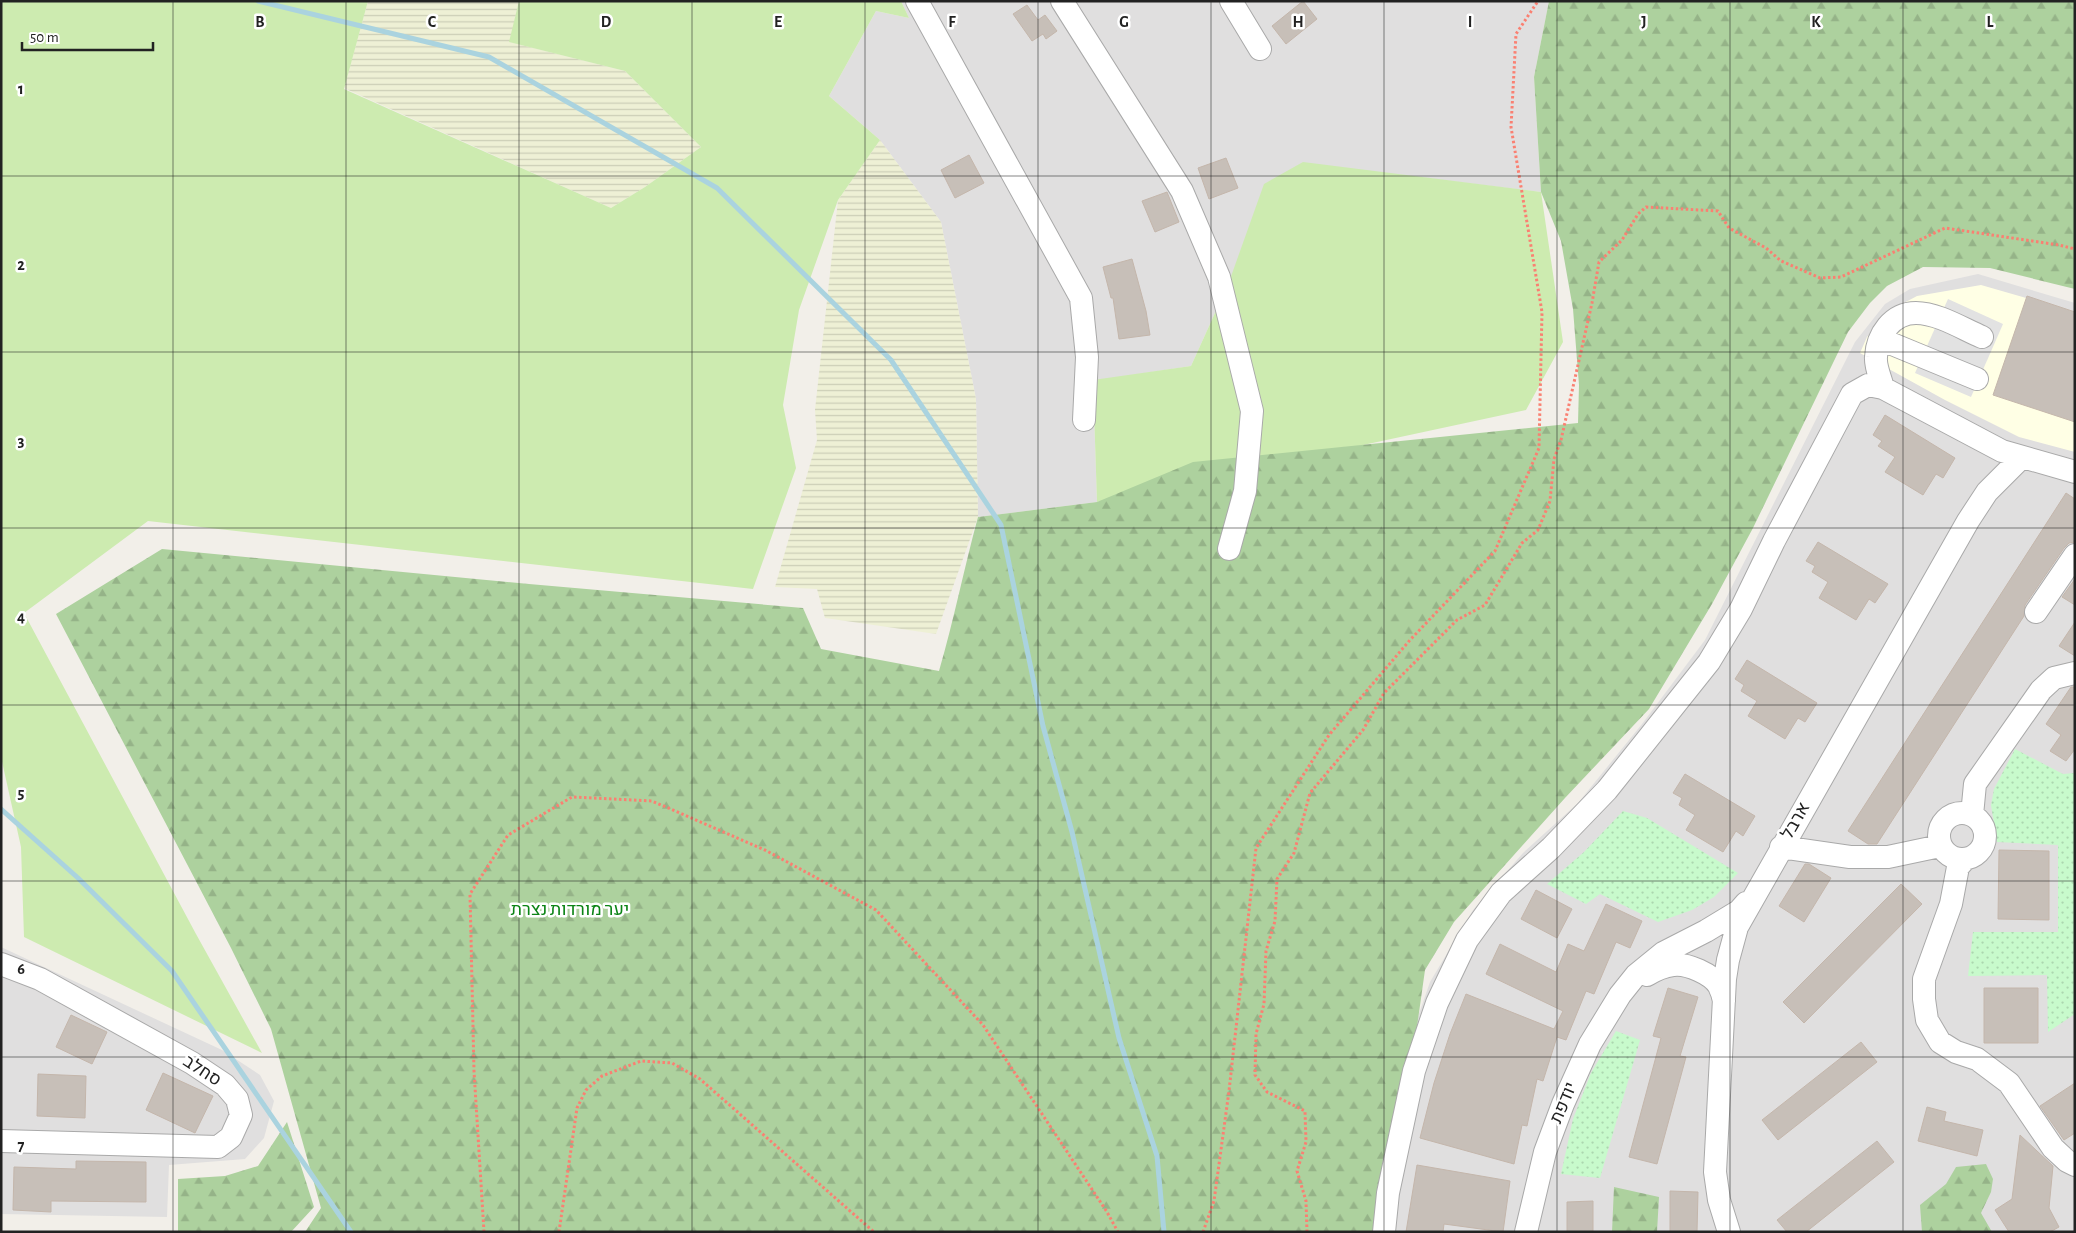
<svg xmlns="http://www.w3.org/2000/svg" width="2076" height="1233" viewBox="0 0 2076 1233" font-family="'Alegreya Sans',Heebo,sans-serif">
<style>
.residential{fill:#e0dfdf}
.education{fill:#ffffe5}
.farmland{fill:url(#farmland-rules)}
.grass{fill:#cdebb0}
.forest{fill:url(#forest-firs)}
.park{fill:url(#park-dots)}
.parking{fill:#e2e2e2}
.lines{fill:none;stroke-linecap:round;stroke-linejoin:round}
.stream{stroke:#aad3df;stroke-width:5}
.building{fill:#c7bfb8;stroke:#c4b6ab}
.minor-casing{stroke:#a9a9a9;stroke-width:24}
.path{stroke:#fa8072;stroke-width:3;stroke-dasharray:2.5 2.5;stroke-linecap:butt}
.minor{stroke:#fff;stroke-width:22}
.grid{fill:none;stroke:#222;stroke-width:1;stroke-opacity:0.55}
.labels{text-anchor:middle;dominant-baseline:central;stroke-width:5;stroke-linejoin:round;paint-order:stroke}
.street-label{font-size:18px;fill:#222;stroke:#fff}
.park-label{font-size:18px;fill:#0c8416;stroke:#fff}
.grid-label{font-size:16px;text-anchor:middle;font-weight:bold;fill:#222;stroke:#fff;stroke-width:5;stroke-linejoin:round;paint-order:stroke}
</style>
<defs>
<pattern id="farmland-rules" width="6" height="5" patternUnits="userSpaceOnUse" patternTransform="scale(1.25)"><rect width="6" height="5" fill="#eef0d5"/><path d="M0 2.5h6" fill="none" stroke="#ccceb7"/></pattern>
<pattern id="forest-firs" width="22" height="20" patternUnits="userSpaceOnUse" patternTransform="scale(1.25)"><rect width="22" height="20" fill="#add19e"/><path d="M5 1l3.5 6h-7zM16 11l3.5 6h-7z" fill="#95b388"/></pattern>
<pattern id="park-dots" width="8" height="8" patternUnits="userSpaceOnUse" patternTransform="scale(1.25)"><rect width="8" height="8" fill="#c8facc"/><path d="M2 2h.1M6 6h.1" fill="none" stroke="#acd6af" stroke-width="1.8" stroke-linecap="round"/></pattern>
</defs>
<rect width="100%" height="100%" fill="#f2efe9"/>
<path class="residential" d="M901,1h648l-15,76 7,115 -238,-29 -74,119 -38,84 -98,15 4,121 -119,15 -2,-118 -35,-177 -61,-82 -51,-44 47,-85 33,7z
M1978,274l97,29v929h-708l36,-172 27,-78 43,-72 50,-57 55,-50 64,-79 63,-84 150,-298 30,-38 25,-15z
M1,947l221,103 38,25 14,26 -10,37 -19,21 -76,6 -2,52 -166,-3z"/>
<path class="education" d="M1981,285l94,27v140l-56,-15 -74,-37 -85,-47 7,-16 20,-25 30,-16z"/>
<path class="farmland" d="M368,1h151l-9,41 115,29 76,76 -56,40 -34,21 -267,-120z
M880,140l61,82 35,177 2,118 -42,117 -111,-16 -8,-29 -42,-2 42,-147 -2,-30 23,-210z"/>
<path class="grass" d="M1,1h367l-24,88 267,119 34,-21 56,-40 -76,-76 -116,-29 10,-41h382l8,17 -33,-7 -47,85 51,44 -42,60 -39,110 -16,95 13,63 -43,121 -605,-68 -124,92 172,321 66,119 -238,-116 -3,-90 -20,-90z
M1303,162l238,30 22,150 -37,68 -429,92 -4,-122 98,-14 38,-84 35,-98z"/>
<path class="forest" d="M1549,1h526v288l-85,-21 -67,-1 -36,19 -17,17 -22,29 -95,196 -41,76 -63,105 -84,89 -111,124 -29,48 -37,262h-1083l16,-24 -50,-179 -40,-81 -175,-334 106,-65 367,35 274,24 18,41 118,22c15,-51 25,-103 39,-154l119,-15 96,-40 385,-39 1,-38 -6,-76 -12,-68 -20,-49 -7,-115z
M287,1122l27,85 -23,25h-113v-53l47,-3 33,-10z
M1986,1164l7,15 -2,13 -10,21 11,19h-70l-2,-27 26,-21 10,-17z
M1614,1187l45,10 -2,35h-45z"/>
<path class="park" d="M2015,749l48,25 12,-1v241l-27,18 -1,-57 -79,1 5,-44h85v-87l-61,-3 -6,-37 3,-16z
M1623,811l24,7 91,55 -24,24 -22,13 -34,12 -58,-28 -14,10 -39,-20 37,-32z
M1616,1031l24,9 -40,138 -39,-4 12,-55 18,-46z"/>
<path class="parking" d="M1948,299l55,25 -32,73 -56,-24z"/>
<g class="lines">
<path class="stream" d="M258,1l231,56 228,131 174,172 110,165 42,201 29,106 47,206 38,118 7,76
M1,809l77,69 94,93 179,261"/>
</g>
<path class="building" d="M1303,1l14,18 -31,25 -14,-18z
M1027,5l11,15 7,-5 12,16 -11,8 -3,-5 -11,7 -19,-27z
M969,155l15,28 -29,15 -14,-28z
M1226,158l12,30 -29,11 -11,-31z
M1167,192l12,30 -24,10 -13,-31z
M1132,259l14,52 4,24 -31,4 -6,-41h-2l-8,-31z
M2027,296l48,16v110l-82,-27z
M1885,415l70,43 -12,20 -7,-4 -13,21 -38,-23 10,-15 -17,-11 4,-5 -9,-6z
M2066,493l9,6v43l-6,1 -5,5 -39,57 -1,11 -147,228h-9l-20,-13z
M1818,542l70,42 -13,19 -6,-4 -13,21 -37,-22 9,-16 -16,-10 3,-6 -9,-5z
M2075,579v26l-13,-8z
M2075,622v34l-16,-10z
M1747,660l70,43 -12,19 -7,-4 -13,21 -37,-23 9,-15 -16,-10 3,-6 -9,-6z
M2071,687h4v62l-9,12 -16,-10 11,-16 -15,-11z
M1685,774l70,42 -12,20 -7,-5 -13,21 -37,-22 9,-15 -16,-10 3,-7 -9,-5z
M1999,850l50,1v69l-51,-1z
M1805,864h4l22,14 -27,44 -25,-16z
M1901,884l21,20 -118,119 -21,-21z
M1536,890l36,19 -15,29 -36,-19z
M1606,904l36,17 -12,27 -14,-6 -22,52 -8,-3 -20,49 -9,-3 -14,44 -6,-2 -10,47 -5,-1 -8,39 -94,-26 14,-55 16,-49 16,-40 88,35 9,-18 -77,-37 14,-30 56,28 12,-28 16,7z
M1668,988l30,9 -18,59 6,1 -29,107 -28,-7 32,-119 -8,-2z
M1984,988h54v55h-54z
M71,1015l36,17 -15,32 -36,-17z
M1861,1042l16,20 -99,78 -16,-20z
M163,1073l50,23 -18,37 -49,-23z
M38,1074l48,2 -1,42 -48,-2z
M2075,1083v50l-11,7 -24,-34z
M1927,1107l19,5 -2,9 39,9 -6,26 -59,-15z
M2020,1135l33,31 -4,42 10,19 -9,5h-41l-14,-22 17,-11z
M1877,1141l17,21 -88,70h-19l-10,-12z
M76,1161l70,1v40l-95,-1v11l-38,-2 1,-43 62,2z
M1417,1165l93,16 -7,51 -59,-8 -1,8h-37z
M1670,1191l28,1 -1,40h-27z
M1593,1201v31h-26v-30z"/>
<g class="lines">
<defs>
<path id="minor" d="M917,1l164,297 6,59 -3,63
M1062,1l120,190 37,86 33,134 -7,80 -16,58
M1231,1l29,48
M1880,339l97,40
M1883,388c-2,-9 -8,-21 -7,-31 1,-22 16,-44 40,-44 22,0 47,16 66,24
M2036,612l39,-57
M1939 836a23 23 0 1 1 46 0a23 23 0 1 1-46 0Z
M1972,815l3,-31 66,-94 13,-12 21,-5
M1781,847l69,10h38l52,-11
M1965,859l-7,8 -7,37 -27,75v20l3,21 13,22 16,10 21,7 32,24 44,65 14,13 8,4
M1,964l39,15 152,84 33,22 12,14 4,16 -10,22 -13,10 -217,-6
M1647,975c8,-5 17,-9 26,-10 14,-2 39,9 46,21 2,4 4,10 5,15
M1384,1232l4,-39 26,-122 23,-68 30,-63 34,-47 50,-45 56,-58 102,-128 32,-53 33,-68 78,-147 16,-9 15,3 119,63 73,21
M1526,1232l19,-80 18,-48 27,-60 30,-49 16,-20 27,-22 43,-22 33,-20 7,-8
M1729,1232l-10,-32 -4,-28 10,-193 3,-19 9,-33 231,-406 19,-29 34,-34"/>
</defs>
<use href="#minor" class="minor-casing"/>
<path class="path" d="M484,1232l-10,-161 -4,-177 38,-59 64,-38 80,4 113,49 111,60 107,115 124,187 11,20
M559,1232l18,-124 9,-18 16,-14 39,-15 31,2 28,16 174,153
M1203,1232l11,-31 15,-110 27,-243 73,-113 81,-95 85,-89 44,-103 3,-136 -31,-185 5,-93 22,-33
M1307,1232l-1,-31 -9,-30 9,-29 -1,-31 -38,-19 -12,-17 1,-41 8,-30 2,-53 9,-30 2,-42 17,-26 16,-60 53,-63 21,-37 73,-73 28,-15 37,-62 16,-13 12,-29 4,-42 7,-19 31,-137 7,-41 23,-22 16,-26 8,-7 72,4 11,17 37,20 15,13 39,17 21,-1 104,-49 114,17 16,4"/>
<use href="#minor" class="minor"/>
</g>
<path class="grid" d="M173,1v1231M346,1v1231M519,1v1231M692,1v1231M865,1v1231M1038,1v1231M1211,1v1231M1384,1v1231M1557,1v1231M1730,1v1231M1903,1v1231M1,176h2074M1,352h2074M1,528h2074M1,705h2074M1,881h2074M1,1057h2074"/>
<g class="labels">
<g class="street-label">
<text transform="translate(1796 821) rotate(-60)">ארבל</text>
<text transform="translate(202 1071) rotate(33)">סחלב</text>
<text transform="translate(1564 1103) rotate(-67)">יודפת</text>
</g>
<g class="park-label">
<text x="570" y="910">יער מורדות נצרת</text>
</g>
</g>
<g class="grid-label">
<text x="260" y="27">B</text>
<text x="432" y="27">C</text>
<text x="606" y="27">D</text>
<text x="778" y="27">E</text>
<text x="952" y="27">F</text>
<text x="1124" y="27">G</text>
<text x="1298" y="27">H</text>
<text x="1470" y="27">I</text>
<text x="1644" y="27">J</text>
<text x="1816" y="27">K</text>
<text x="1990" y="27">L</text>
<text x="21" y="94">1</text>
<text x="21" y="270">2</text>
<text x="21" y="446">3</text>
<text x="21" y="622">4</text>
<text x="21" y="798">5</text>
<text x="21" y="974">6</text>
<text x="21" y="1151">7</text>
</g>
<rect width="2076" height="1233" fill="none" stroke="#222222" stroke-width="5"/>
<path d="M22 42v8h131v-8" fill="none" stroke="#222222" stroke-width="2.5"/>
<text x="30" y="42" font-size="15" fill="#222222" stroke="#ffffff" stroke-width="4" paint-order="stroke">50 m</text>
</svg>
